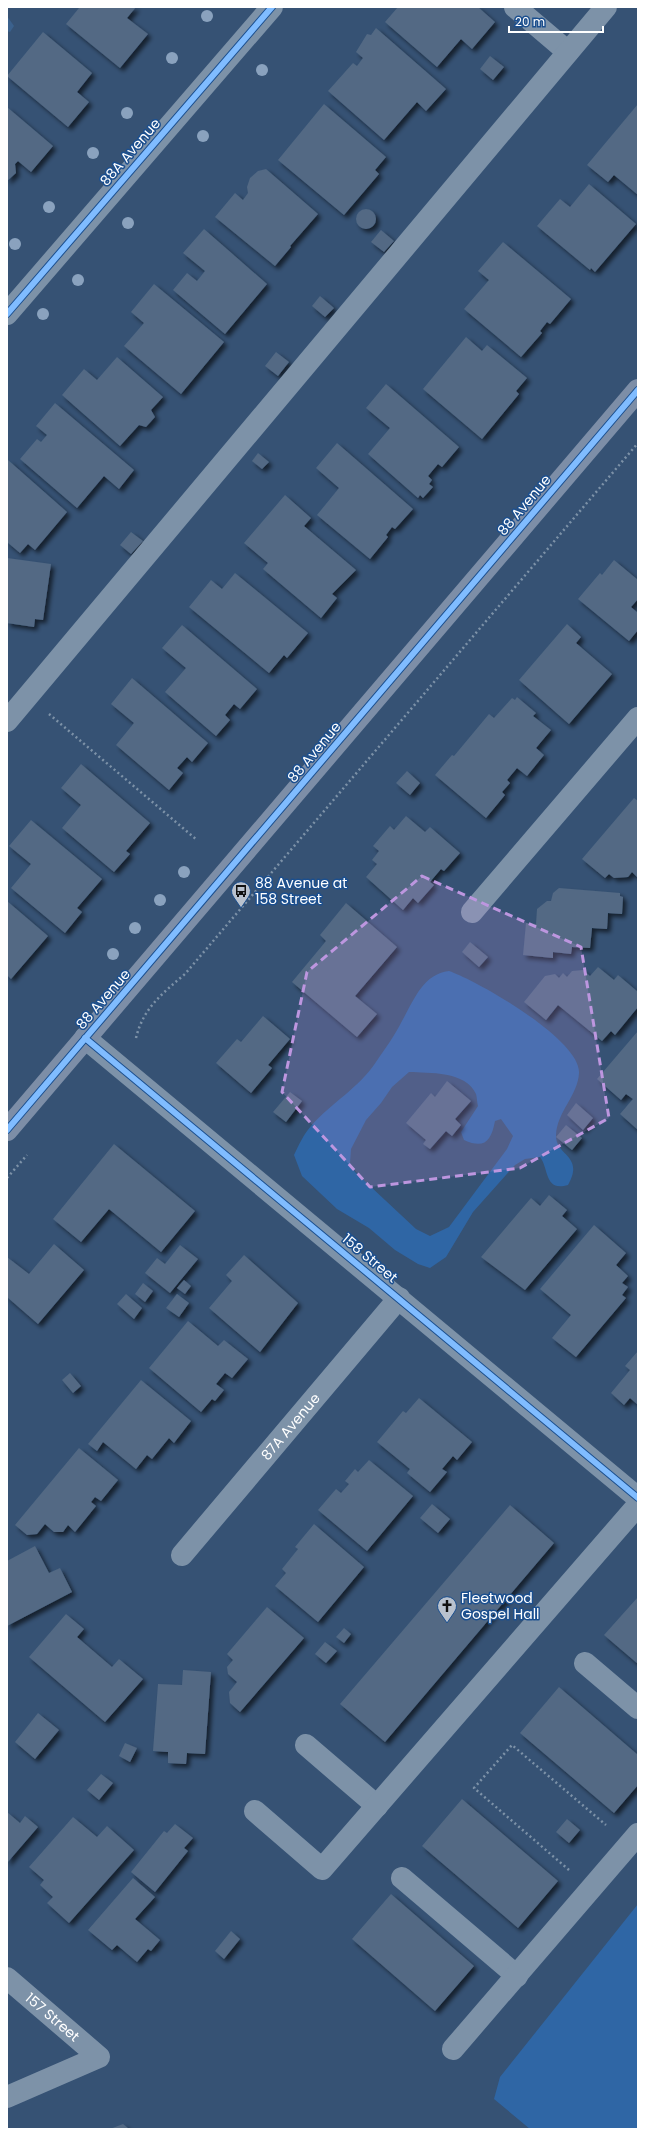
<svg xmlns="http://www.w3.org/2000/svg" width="645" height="2136" viewBox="0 0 645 2136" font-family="Poppins,sans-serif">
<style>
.green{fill:#2f66a5;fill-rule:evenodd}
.water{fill:#3b618d}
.building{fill:#526984;filter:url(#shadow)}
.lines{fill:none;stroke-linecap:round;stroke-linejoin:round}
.path{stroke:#7d92a8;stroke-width:2.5;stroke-dasharray:2 3;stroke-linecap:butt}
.minor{stroke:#7d92a8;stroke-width:22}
.major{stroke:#7d8ea7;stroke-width:22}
.cycleway-casing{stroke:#1b4f8f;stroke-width:8}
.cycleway{stroke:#80bcff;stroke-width:6}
.tree{fill:#8aa2be}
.marked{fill:#bd96df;fill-opacity:0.2;stroke:#bd96df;stroke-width:3;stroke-dasharray:8 5;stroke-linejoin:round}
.labels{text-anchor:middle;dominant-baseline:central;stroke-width:3;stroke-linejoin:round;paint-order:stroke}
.street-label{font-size:14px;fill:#fff;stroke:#1b4f8f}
.poi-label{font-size:14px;fill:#fff;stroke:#1b4f8f;text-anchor:start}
</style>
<defs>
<filter id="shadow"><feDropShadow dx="3.5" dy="3.5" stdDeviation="2" flood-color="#0009"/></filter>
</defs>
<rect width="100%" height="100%" fill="#365274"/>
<path class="green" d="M449,971c29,10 132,69 130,102 -1,22 -22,39 -23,62 -1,21 29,20 12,50 -24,7 -19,-17 -28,-28l-15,2 -10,6 -42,47 -27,45 -16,11 -12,-4 -23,-14 -26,-22 -32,-19 -35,-33 -8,-21c5,-10 9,-20 17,-29 20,-23 48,-38 65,-64 9,-13 19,-27 26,-41 12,-21 21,-47 47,-50zM409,1072c20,1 57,-1 67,22 1,3 1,9 2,12l-17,26 3,8c20,9 27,2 31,-19l6,-2 12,17 -6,13 -58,78 -19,9 -14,-7 -61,-57 -5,-9 1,-14 15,-29 15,-17 11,-16z
M638,1904v225h-108l-36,-30 6,-22z"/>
<path class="water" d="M7,16l7,10 -4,6 -3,-1z"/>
<path class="building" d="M77,7h59l-9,11 21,16 -28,34 -54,-44 13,-16z
M398,7h80l17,15 -23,27 -11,-10 -24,28 -52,-45z
M376,28l70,61 -20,22 -9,-9 -33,38 -56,-49 25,-28 4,3 6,-8 -7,-6 11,-18 4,1z
M43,32l49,41 -15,19 12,10 -21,25 -61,-51z
M490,56l14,11 -11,13 -13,-11z
M324,104l62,53 -11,13 4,4 -35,41 -66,-55z
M638,104v91l-24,-20 -6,7 -21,-17z
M7,107l46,39 -22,26 -13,-11 -3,3 1,9 -9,8z
M266,169l52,45 -28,32 1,1 -16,19 -60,-49 20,-24 8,7 5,-7 -1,-6 3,-9 8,-7z
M589,184l47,40 -41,48 -4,-4 -1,2 -53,-44 23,-27 10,8z
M356 219a10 10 0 1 1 20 0a10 10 0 1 1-20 0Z
M204,229l63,55 -42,50 -52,-44 14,-17 10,8 8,-10 -22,-18z
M381,230l13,11 -10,11 -13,-10z
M503,242l68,57 -21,25 -3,-2 -7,9 2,2 -21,24 -57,-48 25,-29 -11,-9z
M154,284l70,58 -43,52 -57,-48 20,-23 -13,-11z
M320,296l14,12 -9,9 -13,-11z
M466,337l16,14 5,-6 40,33 -11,13 3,3 -37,45 -59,-50z
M276,352l13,10 -11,14 -13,-10z
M117,357l46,40 -12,13 4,7 -9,10 -7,-2 -19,21 -58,-51 22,-26 13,11z
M386,384l73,63 -17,20 -4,-3 -10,12 4,4 -3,4 4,3 -10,11 -3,-3 -2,3 -50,-44 22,-26 -24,-20z
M55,403l79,67 -15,19 -15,-13 -27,32 -57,-49 17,-20 4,3 6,-7 -11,-9z
M337,443l76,66 -18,20 -3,-2 -6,8 2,2 -18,22 -53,-44 22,-27 -23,-20z
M258,453l11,9 -7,7 -10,-8z
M8,460l59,52 -32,38 -7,-6 -8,9 -13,-11z
M285,495l26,23 -7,8 52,44 -24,24 5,4 -16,20 -58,-49 5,-6 -24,-20z
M131,532l12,9 -12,13 -11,-9z
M7,558l44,6 -8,56 -8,-1 -1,8 -27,-4z
M614,560l24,20v19l-7,8 7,6v17l-9,11 -51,-42 22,-26 2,2z
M235,573l73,60 -21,25 -3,-3 -15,18 -80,-66 22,-27 11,9z
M567,624l14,13 -5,6 36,31 -43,50 -50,-44z
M182,625l75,64 -17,20 -6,-5 -9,11 5,5 -14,16 -51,-44 21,-24 -24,-20z
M132,678l76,65 -16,19 -5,-5 -10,11 6,5 -14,17 -53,-45 18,-22 -23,-19z
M517,697l19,16 -3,3 18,14 -15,18 8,7 -17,21 -10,-8 -10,12 3,3 -8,9 3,3 -19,23 -51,-43 17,-20 2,1 35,-42 5,4 18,-20 3,2z
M81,764l69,59 -24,28 4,3 -16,18 -52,-44 19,-23 -20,-17z
M407,771l13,12 -10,12 -14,-12z
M634,798l4,3v77l-6,-6 -4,5 -14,1 -5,-4 -4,4 -23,-19z
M406,816l19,16 5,-5 30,26 -16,18 -3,-2 -11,13 4,3 -16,18 -5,-5 -10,12 -37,-33 11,-13 -5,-4 7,-9 -6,-5 17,-20 4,4z
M31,820l71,59 -25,29 5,4 -17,21 -54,-45 20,-24 -22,-18z
M559,888l61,5v3l3,1 -1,17 -14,-1 -1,16 -15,-1 -2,20 -18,-1 -1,7 -18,-2v6l-30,-3 3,-32 10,1 1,-15 10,-8h4l2,-8z
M7,901l41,35 -37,43 -4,-4z
M346,903l51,44 -42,49 22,18 -20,23 -65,-55 34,-41 -6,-6z
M470,942l18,15 -9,10 -17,-15z
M598,967l16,13 4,-5 20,17v15l-23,28 -4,-4 -9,10 -44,-36 -12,15 -22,-18 21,-26 10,-2 4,4 4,-5 4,4 5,-6 11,-1 7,6z
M263,1016l27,23 -22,26 4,3 -21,25 -35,-30 21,-24 4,3z
M638,1031v99l-18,-16 13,-15 -7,-5 -5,6 -24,-21z
M447,1081l24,20 -16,18 6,6 -9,11 -6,-5 -16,18 -7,-5 3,-4 -20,-17 25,-30 4,4z
M290,1092l12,9 -16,21 -13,-10z
M576,1103l17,15 -10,12 -16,-15z
M566,1125l16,13 -10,12 -16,-13z
M114,1144l81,67 -34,41 -52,-43 -28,33 -28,-23z
M549,1195l18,15 -5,6 15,13 -52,61 -44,-33 50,-59 9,8z
M594,1225l32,28 -10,12 12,11 -6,7 6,4 -6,8 4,3 -50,59 -24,-19 19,-23 -31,-26z
M54,1244l30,26 -46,54 -31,-27v-40l22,17z
M180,1245l18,14 -28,34 -25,-20 12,-15 8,6z
M244,1255l54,48 -38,49 -51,-44 23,-27 -6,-6z
M184,1280l7,6 -6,8 -8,-6z
M143,1283l10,8 -8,11 -10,-8z
M126,1294l16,14 -8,11 -17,-15z
M177,1294l12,9 -10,14 -13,-9z
M188,1321l30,25 6,-6 24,19 -16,19 -7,-5 -9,11 8,6 -9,11 -3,-2 -11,13 -52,-44z
M638,1351v54l-8,-7 -6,7 -13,-12 19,-23 -5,-4z
M70,1373l11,13 -8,7 -11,-13z
M141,1380l50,41 -17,22 -5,-5 -17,21 -5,-4 -11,14 -33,-27 -6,9 -9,-7z
M419,1398l53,44 -15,18 -4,-4 -11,13 5,3 -17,20 -23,-19 3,-4 -33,-27 26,-31 3,2z
M79,1448l39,32 -17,21 -6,-4 -4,5 5,4 -21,26 -7,-7 -5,7h-9l-9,-8 -8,10 -10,1 -12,-10z
M369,1460l44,36 -46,55 -49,-41 18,-21 5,4 8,-9 -4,-3 10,-12 3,3z
M432,1504l18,15 -12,14 -18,-15z
M510,1505l44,38 -169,199 -45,-38z
M314,1524l50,43 -46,55 -43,-36 11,-13 -4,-4 16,-20 -3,-2z
M35,1546l14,27 11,-5 12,24 -65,34v-65z
M638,1597v67l-34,-29z
M267,1607l37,31 -64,74 -10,-9 -1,-11 8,-10 -9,-8 -1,-7 6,-7 -6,-6z
M66,1614l18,15 -7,8 35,30 7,-8 24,20 -38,43 -76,-65z
M344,1628l7,6 -7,9 -8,-6z
M325,1642l12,9 -11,12 -11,-9z
M183,1670l28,2 -6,82 -18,-1 -1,11 -18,-1v-11l-15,-1 5,-67 24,1z
M559,1687l79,68v30l-24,28 -94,-80z
M38,1713l21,17 -24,29 -20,-17z
M125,1743l12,5 -7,14 -11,-6z
M101,1774l12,9 -14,17 -12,-10z
M462,1799l96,82 -40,47 -96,-82z
M7,1812l13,11 5,-7 13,11 -31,36z
M73,1817l24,20 10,-11 27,24 -65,73 -22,-20 6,-6 -13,-12 4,-5 -15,-13z
M567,1819l13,11 -11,13 -13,-11z
M175,1824l18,14 -9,10 4,3 -33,41 -24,-20 33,-41 3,2z
M133,1878l22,19 -20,22 25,21 -9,11 -3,-2 -11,13 -20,-17 -5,5 -24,-20z
M391,1894l83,72 -39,45 -83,-72z
M231,1931l9,8 -16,20 -9,-8z
M123,2124l6,5h-19z"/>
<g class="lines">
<path class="path" d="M49,714l148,126
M136,1038c7,-30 27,-45 49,-64l453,-531
M7,1178l20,-23
M569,1870l-95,-82 38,-43 94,80"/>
<g class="minor">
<path d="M515,7l53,45"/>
<path d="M7,314l265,-307"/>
<path d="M7,721l599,-714"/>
<path d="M472,912l166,-194"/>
<path d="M85,1038l553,460"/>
<path id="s1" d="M182,1555l217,-257"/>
<path d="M585,1663l53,45"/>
<path d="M306,1745l71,61"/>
<path d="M255,1811l67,58 316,-364"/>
<path d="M402,1878l115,98"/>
<path id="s2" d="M7,1978l92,79 -92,40"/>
<path d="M453,2049l185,-215"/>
</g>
<path class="major" d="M7,1130l631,-740"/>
<defs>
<path id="cycleway" d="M7,314l265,-307
M85,1038l553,460
M7,1130l631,-740"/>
</defs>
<use href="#cycleway" class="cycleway-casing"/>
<use href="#cycleway" class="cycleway"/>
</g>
<g class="tree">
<circle cx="207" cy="16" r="6"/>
<circle cx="172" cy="58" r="6"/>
<circle cx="262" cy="70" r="6"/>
<circle cx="127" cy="113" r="6"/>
<circle cx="203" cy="136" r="6"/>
<circle cx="93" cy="153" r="6"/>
<circle cx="49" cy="207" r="6"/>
<circle cx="128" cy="223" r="6"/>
<circle cx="15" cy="244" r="6"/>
<circle cx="78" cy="280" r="6"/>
<circle cx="43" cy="314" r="6"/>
<circle cx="184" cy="872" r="6"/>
<circle cx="160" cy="900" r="6"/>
<circle cx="135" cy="928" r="6"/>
<circle cx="113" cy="954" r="6"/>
</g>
<path class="marked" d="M422,876l159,71 28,171 -89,50 -150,19 -88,-95 25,-120z"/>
<defs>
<symbol id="bus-pin" viewBox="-11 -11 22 30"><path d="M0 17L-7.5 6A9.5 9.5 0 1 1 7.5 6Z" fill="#b9c2ce" stroke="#1b4f8f"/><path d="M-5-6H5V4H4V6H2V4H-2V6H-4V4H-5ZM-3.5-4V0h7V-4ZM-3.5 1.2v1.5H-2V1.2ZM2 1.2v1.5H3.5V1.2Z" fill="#111"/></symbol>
<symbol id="church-pin" viewBox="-11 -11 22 30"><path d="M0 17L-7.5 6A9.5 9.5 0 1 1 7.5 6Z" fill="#b9c2ce" stroke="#1b4f8f"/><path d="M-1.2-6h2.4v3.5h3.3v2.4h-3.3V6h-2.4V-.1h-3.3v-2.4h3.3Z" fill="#111"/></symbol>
</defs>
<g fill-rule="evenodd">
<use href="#bus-pin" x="230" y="880" width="22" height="30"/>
<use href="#church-pin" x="436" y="1595" width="22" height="30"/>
</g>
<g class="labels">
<g class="street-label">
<text transform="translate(130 152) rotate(-49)">88A Avenue</text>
<text transform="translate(524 505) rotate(-50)">88 Avenue</text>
<text transform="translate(314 752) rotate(-50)">88 Avenue</text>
<text transform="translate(103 999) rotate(-49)">88 Avenue</text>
<text transform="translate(370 1258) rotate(40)">158 Street</text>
<text stroke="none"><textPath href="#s1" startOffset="168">87A Avenue</textPath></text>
<text stroke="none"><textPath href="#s2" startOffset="60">157 Street</textPath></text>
</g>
<g class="poi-label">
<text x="255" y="883">88 Avenue at<tspan x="255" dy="16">158 Street</tspan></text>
<text x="461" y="1598">Fleetwood<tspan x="461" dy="16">Gospel Hall</tspan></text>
</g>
</g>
<rect width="645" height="2136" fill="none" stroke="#ffffff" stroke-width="16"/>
<path d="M509 26v6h94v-6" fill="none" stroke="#ffffff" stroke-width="2"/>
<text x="515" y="26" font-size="12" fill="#ffffff" stroke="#1b4f8f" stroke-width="3" paint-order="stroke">20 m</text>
</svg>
